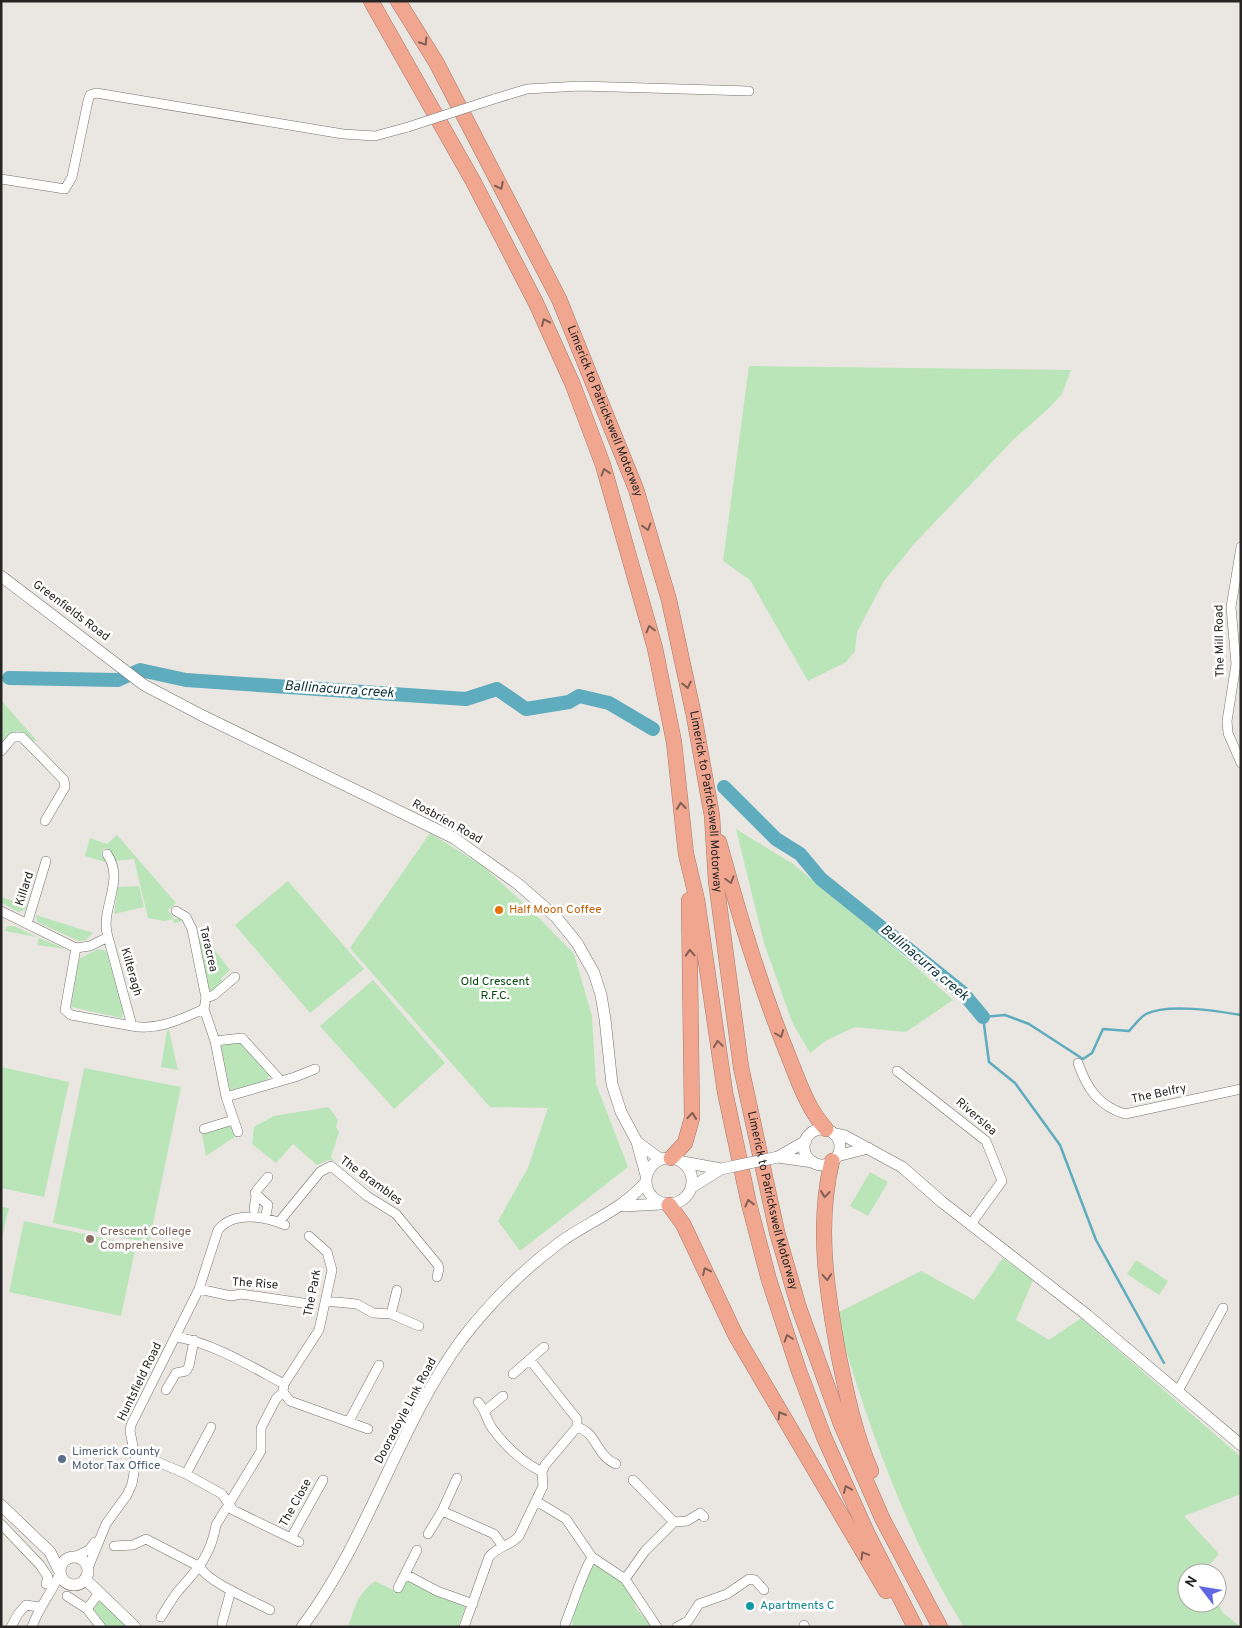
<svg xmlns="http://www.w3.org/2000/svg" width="1242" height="1628" viewBox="0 0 1242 1628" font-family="Overpass,sans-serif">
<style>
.green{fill:#bae5b8}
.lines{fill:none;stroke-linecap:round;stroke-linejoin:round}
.stream{stroke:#5eacbd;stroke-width:2.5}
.river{stroke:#5eacbd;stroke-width:14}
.street-casing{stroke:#75726e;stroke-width:10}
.secondary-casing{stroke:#75726e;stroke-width:12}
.highway-casing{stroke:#aa796a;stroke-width:16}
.street{stroke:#fff;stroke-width:9}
.secondary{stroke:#fff;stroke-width:11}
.highway{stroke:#f1a690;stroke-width:15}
.street-bridge-casing{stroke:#75726e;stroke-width:10;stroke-linecap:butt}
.secondary-bridge-casing{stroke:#75726e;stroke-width:12;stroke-linecap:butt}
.street-bridge{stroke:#fff;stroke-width:9}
.secondary-bridge{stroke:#fff;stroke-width:11}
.oneway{stroke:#825f55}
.food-dot{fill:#e8710a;stroke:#fff;stroke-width:2}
.education-dot{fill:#8d6e63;stroke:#fff;stroke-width:2}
.service-dot{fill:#5c6f8a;stroke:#fff;stroke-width:2}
.culture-dot{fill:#0f9aa8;stroke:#fff;stroke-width:2}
.labels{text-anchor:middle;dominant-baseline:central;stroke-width:5;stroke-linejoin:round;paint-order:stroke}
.street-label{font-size:12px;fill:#272524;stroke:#fff}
.food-label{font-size:12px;fill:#c56008;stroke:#fff;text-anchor:start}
.park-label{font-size:12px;fill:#084a0d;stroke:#fff}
.education-label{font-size:12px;fill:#785e54;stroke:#fff;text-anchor:start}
.service-label{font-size:12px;fill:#4e5e75;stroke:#fff;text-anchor:start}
.culture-label{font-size:12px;fill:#0d838f;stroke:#fff;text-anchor:start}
.water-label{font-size:14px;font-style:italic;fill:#0b323a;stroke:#fff}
</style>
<rect width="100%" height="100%" fill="#eae6e2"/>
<path class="green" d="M749,366l322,4 -9,24 -13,14 -36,32 -99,104 -30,37 -27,51 -2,19 -9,11 -38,19 -58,-101 -27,-19z
M1,700l35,40 -1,2 -17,-11 -7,3 -10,10z
M736,829l57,35 94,77 66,59 -47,32 -51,-5 -28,13 -17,13 -18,-31 -28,-79z
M430,833l53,33 53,49 38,39 18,62 4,68 32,83 -108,84 -22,-30 30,-53 20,-60 -58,-1 -140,-159z
M117,835l59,68 -8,7 6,9 7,-1 3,3 -10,2 -1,-4 -9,2 -16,-3 -14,-59 -19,2 -9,-13 -4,2 -1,6 8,7 -24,-7 5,-18 17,6z
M288,881l76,88 -54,44 -75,-88z
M139,886l5,21 -30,7 4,-27z
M1,897l26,8 -2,5 -7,2 -17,-10z
M36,915l57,18 -7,7 -7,1 -42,-19z
M7,926h7l23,11 -32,-6z
M204,936l26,34 -9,8 2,4 -10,10 -5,-3 -11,-51z
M39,938l27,11 -29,-4z
M98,949l8,2 17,58 -1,9 -51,-11 8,-48z
M373,980l72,83 -51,46 -74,-83z
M169,1030l9,40 -17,-3 6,-36z
M240,1041l30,34 -3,5 -32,11 -5,-2 -9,-43z
M1,1067l68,15 -25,115 -43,-9z
M84,1068l97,19 -32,156 -96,-20z
M329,1107l9,13 -2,7 3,5 -8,25 3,4 -6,-1 -11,5 -24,-21 -17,19 -24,-19 2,-17 20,-11z
M230,1126l6,10 -30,20 -4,-22z
M870,1172l18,10 -20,34 -18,-10z
M1,1207l8,1 -8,33z
M24,1221l112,24 -15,71 -112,-24z
M1003,1258l30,22 -17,40 33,20 32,-22 160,139v37l-57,22 35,38 -17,19h-15v30l30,-1 6,11 18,14h-277c-60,-96 -97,-205 -129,-313l86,-43 53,29z
M1136,1260l32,21 -9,14 -32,-21z
M596,1565l26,16 14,22 -2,2 10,13 2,-1 4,6 -1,4h-76l-1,-10 8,-19 2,-14 8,-16z
M407,1580l59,25 -8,22h-110c8,-21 8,-32 27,-46l18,9z
M99,1600l28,27h-24l-11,-16z"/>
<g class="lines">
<path class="stream" d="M1164,1363l-68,-123 -36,-95 -45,-62 -26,-21 -6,-45 22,-2 24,9 54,35 9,-6 11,-24 26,2c5,-5 11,-14 17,-17 22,-11 71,-3 95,1"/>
<path class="river" d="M9,678l109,2 22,-10 46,10 280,19 31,-10 29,20 43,-7 10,-6 30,7 44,26
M724,787l52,52 24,15 21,25 142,114 20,24"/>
<defs>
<path id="street" d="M494,99l33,-10 53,-3 169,5
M1,179l64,10 7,-12 16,-76 2,-6 6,-2 247,41 32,2 33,-9
M1241,547l-10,60 5,57 -9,57 1,12 13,30
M1,751l12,-14h9l42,43 1,7 -20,34
M107,854c19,27 -8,55 1,83
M1,911l75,37 14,-2 18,-9 24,89c26,5 49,-7 72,-17
M176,911l10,6 6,12 14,69 -2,11 11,32 11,56 12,35
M27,924l19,-63
M76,948l-11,62 6,5 61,11
M206,998l8,-3 21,-18
M215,1041l27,-3 38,42
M1078,1063c9,26 21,43 47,51l116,-25
M897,1071l89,70 16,40 -31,43
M226,1097l69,-20 20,-8
M204,1129l29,-9
M255,1193l13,12 -3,14
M254,1209l3,-19 11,-13
M279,1222l41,-50 11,-6 36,30 29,18 42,51 1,4 -2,8
M199,1289l32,7 10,-2 68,10
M325,1301l32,3 16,9 18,1 28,12
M391,1314l6,-24
M177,1337c38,7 73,29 107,47l-1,8 7,9 78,28
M530,1360l47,59v8
M513,1374l31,-27
M284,1384l35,-54 13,-60 -5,-18 -18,-16
M166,1390l10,-17 10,-2 3,-5 5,-26
M1178,1391l45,-83
M478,1402c9,10 7,16 14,26 13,18 31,34 50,44
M486,1410l17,-14
M349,1421l30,-56
M577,1427c20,5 19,29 39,37
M136,1461l15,-2 35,15 36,20 11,16 66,32
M186,1474l25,-47
M633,1480l41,42
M536,1501l30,18 26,38 33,22 32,48
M442,1511l52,23 8,11
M1,1524l39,41 8,12 -2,7
M428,1534l14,-23 15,-33
M291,1538l32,-58
M114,1546l19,-1 13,-6 54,28c8,15 53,34 70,43
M76,1556l13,-6 6,-8
M88,1568l18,-44 21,-29 5,-11 4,-23 -6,-30 1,-6 68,-136 19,-59c15,-19 47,-14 67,-5
M405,1574l32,17 36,13
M625,1579l20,-28 29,-29 13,-1 13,-8 4,4
M398,1588l19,-38
M67,1596l20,13 14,18
M87,1609l12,-16
M161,1617c6,-9 11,-19 18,-27 19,-21 32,-35 37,-65l45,-74v-23l15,-29 7,-7
M222,1623l9,-33
M565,1624c9,-22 15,-45 27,-67
M804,1625l1,2
M11,1627l7,-13 8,-9 13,2
M32,1627c7,-21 20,-34 28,-54
M464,1627l25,-70c8,-11 22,-11 30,-21l24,-50 -1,-14 3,-7 32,-38
M677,1627l11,-6 11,-17 28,-10 22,-15 6,1 9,10"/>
<path id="secondary" d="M1,576l143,109 59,31 251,122 64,46 38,33 21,26 17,30 7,22 4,24 7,65 9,28 16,30 9,33
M804 1147a18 18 0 1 1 36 0a18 18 0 1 1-36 0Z
M835,1134l10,2 57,31 40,35 145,113 154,130
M637,1142l23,17
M837,1156l31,-8
M778,1157l35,5
M778,1157l28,-16
M646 1181a23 23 0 1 1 46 0a23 23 0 1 1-46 0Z
M683,1162l38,7
M692,1187l29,-18
M623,1206l38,-2
M1,1505l49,47 9,18
M60 1571a14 14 0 1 1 28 0a14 14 0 1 1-28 0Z
M85,1579l50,48
M302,1627c66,-87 96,-201 160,-288 27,-35 61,-69 97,-96 30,-22 60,-31 86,-60"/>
<g id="highway">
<path d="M371,1l102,180 63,122 37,82 30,80 52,183 19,94 12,112 11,46 28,192 24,112 20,76 30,91 25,66 44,98 47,92"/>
<path id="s1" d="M398,1l38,61 123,237 77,190 33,111 25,116 18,100 4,65 25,186 36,165 22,76 42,116 42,96 57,107"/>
<path d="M719,842c20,72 41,144 69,213 11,27 19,53 38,74"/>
<path d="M671,1158l14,-15 7,-25 -3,-218"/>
<path d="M832,1161c-16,65 -5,132 7,196 8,39 16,77 32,114"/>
<path d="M669,1205l14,19 53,112 150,255"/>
</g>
</defs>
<use href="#street" class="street-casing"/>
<use href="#secondary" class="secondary-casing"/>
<use href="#highway" class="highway-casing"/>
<use href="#street" class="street"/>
<use href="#secondary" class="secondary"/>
<use href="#highway" class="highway"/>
<defs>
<path id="street-bridge" d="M408,127l86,-28"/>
<path id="secondary-bridge" d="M721,1169l57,-12"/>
</defs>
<use href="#street-bridge" class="street-bridge-casing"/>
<use href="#secondary-bridge" class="secondary-bridge-casing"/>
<use href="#street-bridge" class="street-bridge"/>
<use href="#secondary-bridge" class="secondary-bridge"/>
</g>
<defs><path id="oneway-chevron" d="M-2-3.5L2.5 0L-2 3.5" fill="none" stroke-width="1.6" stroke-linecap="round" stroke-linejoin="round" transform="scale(1.25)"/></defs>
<g class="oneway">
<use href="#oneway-chevron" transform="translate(424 42) rotate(58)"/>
<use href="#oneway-chevron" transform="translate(500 186) rotate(63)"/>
<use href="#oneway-chevron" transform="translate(545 322) rotate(-114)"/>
<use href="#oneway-chevron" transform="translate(605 472) rotate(-107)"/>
<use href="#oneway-chevron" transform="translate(647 527) rotate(74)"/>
<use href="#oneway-chevron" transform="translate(650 629) rotate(-105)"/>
<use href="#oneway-chevron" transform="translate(687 685) rotate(78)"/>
<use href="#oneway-chevron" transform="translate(681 806) rotate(-96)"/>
<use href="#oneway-chevron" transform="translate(730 880) rotate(74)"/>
<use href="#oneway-chevron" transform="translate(690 953) rotate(-92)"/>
<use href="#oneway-chevron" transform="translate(780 1034) rotate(69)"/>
<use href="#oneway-chevron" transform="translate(718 1044) rotate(-98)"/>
<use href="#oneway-chevron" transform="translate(692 1116) rotate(-85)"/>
<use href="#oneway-chevron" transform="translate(825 1194) rotate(96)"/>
<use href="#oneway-chevron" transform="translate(749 1203) rotate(-104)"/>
<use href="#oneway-chevron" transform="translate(706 1271) rotate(-115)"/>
<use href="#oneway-chevron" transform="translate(827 1277) rotate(86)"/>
<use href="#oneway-chevron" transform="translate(788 1338) rotate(-108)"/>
<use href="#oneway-chevron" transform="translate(781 1415) rotate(-120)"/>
<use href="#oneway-chevron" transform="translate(847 1489) rotate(-113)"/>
<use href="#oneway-chevron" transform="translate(864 1555) rotate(-121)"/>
</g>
<circle class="food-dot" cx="499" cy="910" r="5"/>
<circle class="education-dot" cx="90" cy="1239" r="5"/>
<circle class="service-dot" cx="62" cy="1459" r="5"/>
<circle class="culture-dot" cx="750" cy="1606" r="5"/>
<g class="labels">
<g class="street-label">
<text stroke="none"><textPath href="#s1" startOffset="460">Limerick to Patrickswell Motorway</textPath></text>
<text transform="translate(71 611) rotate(37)">Greenfields Road</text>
<text transform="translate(1220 641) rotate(-91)">The Mill Road</text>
<text stroke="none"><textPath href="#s1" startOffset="865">Limerick to Patrickswell Motorway</textPath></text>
<text transform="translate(447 822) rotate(29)">Rosbrien Road</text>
<text transform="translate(25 889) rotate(-72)">Killard</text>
<text transform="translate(208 949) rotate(77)">Taracrea</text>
<text transform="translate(131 972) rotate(74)">Kilteragh</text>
<text transform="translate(1159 1094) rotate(-12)">The Belfry</text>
<text transform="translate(976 1117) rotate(41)">Riverslea</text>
<text transform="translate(371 1181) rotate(36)">The Brambles</text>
<text stroke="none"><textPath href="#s1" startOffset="1270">Limerick to Patrickswell Motorway</textPath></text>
<text transform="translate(255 1284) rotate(4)">The Rise</text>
<text transform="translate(313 1293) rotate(-79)">The Park</text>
<text transform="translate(140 1382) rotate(-64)">Huntsfield Road</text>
<text transform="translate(406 1411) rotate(-62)">Dooradoyle Link Road</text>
<text transform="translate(296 1503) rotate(-61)">The Close</text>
</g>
<g class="food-label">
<text x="509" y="910">Half Moon Coffee</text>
</g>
<g class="park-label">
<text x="495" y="982">Old Crescent<tspan x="495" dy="14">R.F.C.</tspan></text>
</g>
<g class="education-label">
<text x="100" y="1232">Crescent College<tspan x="100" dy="14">Comprehensive</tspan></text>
</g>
<g class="service-label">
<text x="72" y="1452">Limerick County<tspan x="72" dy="14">Motor Tax Office</tspan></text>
</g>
<g class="culture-label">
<text x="760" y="1606">Apartments C</text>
</g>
<g class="water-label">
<text transform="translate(339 690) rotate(4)">Ballinacurra creek</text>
<text transform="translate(924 963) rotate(40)">Ballinacurra creek</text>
</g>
</g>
<rect width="1242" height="1628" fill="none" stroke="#272524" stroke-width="5"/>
<g transform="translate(1202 1588) rotate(301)"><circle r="24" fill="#ffffff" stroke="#a9a8a7"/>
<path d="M0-4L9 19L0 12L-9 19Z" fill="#6067e0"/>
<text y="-8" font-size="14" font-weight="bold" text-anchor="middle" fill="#272524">N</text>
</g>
</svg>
